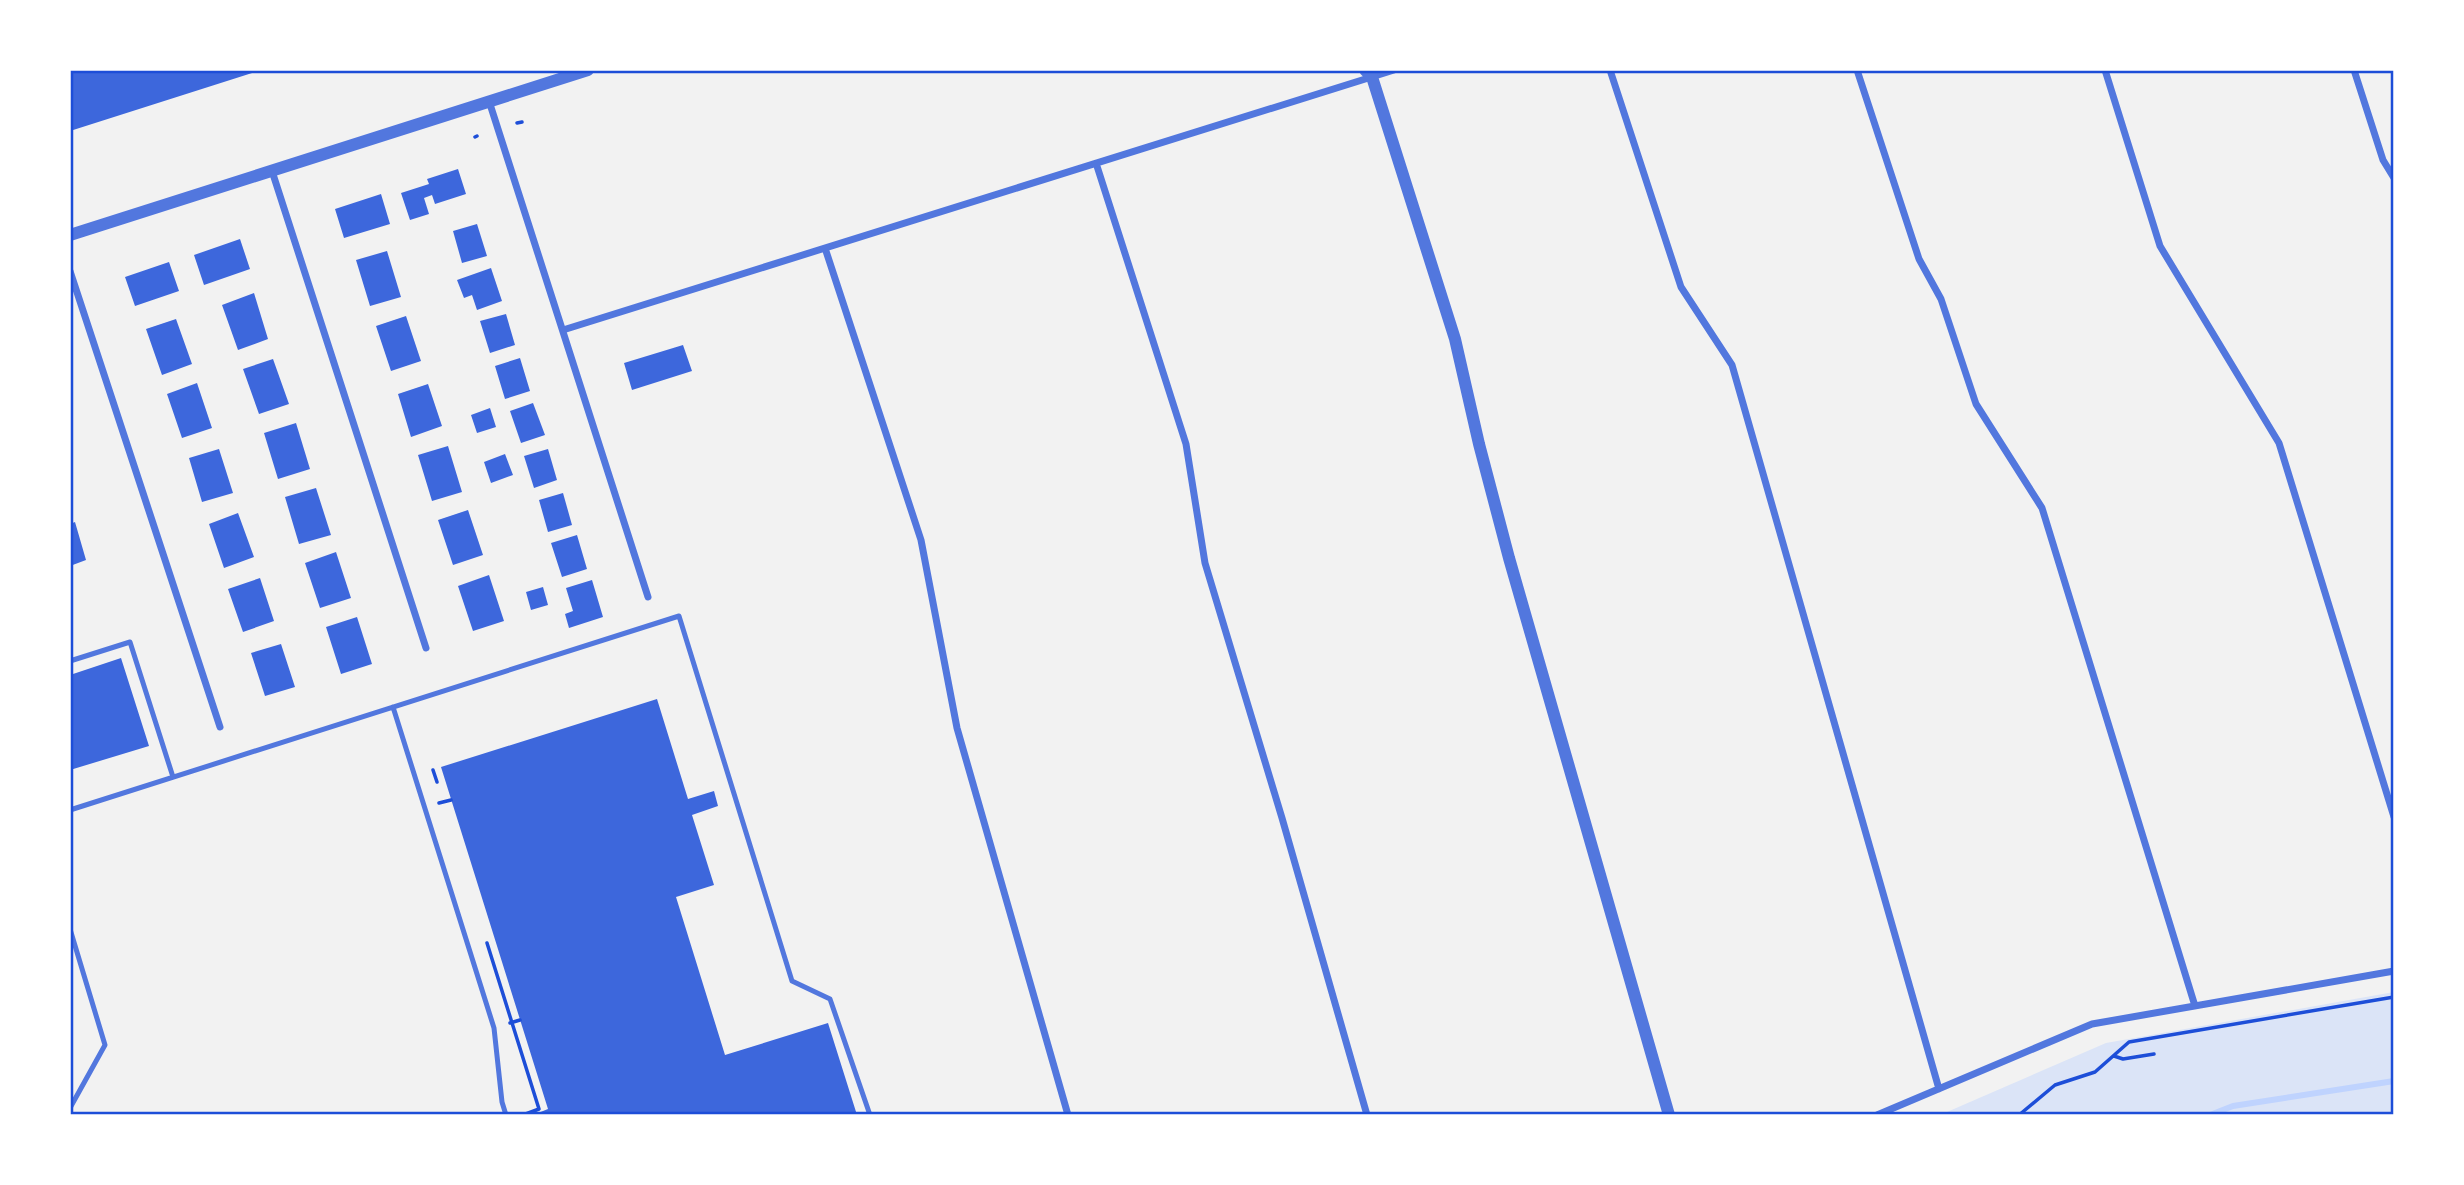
<svg xmlns="http://www.w3.org/2000/svg" width="2464" height="1185" viewBox="0 0 2464 1185" font-family="Rubik,sans-serif">
<style>
.green{fill:#dbe4f7}
.lines{fill:none;stroke-linecap:round;stroke-linejoin:round}
.stream{stroke:#bfd3fe;stroke-width:6}
.building{fill:#3d67dc}
.path{stroke:#1d4ed8;stroke-width:3.5}
.service{stroke:#5277de;stroke-width:5}
.minor{stroke:#5277de;stroke-width:7}
.tertiary{stroke:#5277de;stroke-width:12}
.neatline{fill:none;stroke:#1d4ed8;stroke-width:2.5}
</style>
<rect width="100%" height="100%" fill="#f2f2f2"/>
<path class="green" d="M2394,992v123h-454l166,-72z"/>
<g class="lines">
<path class="stream" d="M2210,1115l23,-9 161,-25"/>
</g>
<path class="building" d="M70,70h188v1l-188,60z
M458,169l8,25 -31,10 -3,-9 -8,3 5,16 -19,6 -9,-27 28,-9 -2,-5z
M381,194l9,30 -46,14 -9,-29z
M477,224l10,32 -25,7 -9,-32z
M240,239l10,30 -46,16 -10,-30z
M387,251l14,46 -31,9 -14,-46z
M169,262l10,29 -44,15 -10,-29z
M491,268l11,33 -25,9 -5,-15 -8,3 -7,-18z
M254,293l14,46 -30,11 -16,-45z
M506,314l9,31 -25,8 -10,-32z
M406,316l15,45 -30,10 -15,-45z
M176,319l16,45 -30,11 -16,-46z
M683,345l9,26 -60,19 -8,-27z
M520,358l10,33 -25,8 -10,-33z
M273,359l16,45 -30,10 -16,-45z
M197,383l15,45 -30,10 -15,-44z
M428,384l14,42 -31,11 -13,-43z
M533,403l12,32 -24,8 -11,-32z
M490,408l6,19 -19,6 -6,-18z
M296,423l14,46 -32,10 -14,-46z
M448,446l14,46 -30,9 -14,-46z
M219,449l14,44 -31,9 -13,-44z
M548,449l9,31 -23,8 -10,-32z
M505,454l8,21 -22,8 -7,-21z
M316,488l15,47 -32,9 -14,-47z
M563,493l9,32 -24,7 -9,-32z
M468,510l15,45 -30,10 -15,-45z
M238,513l16,44 -30,11 -15,-44z
M75,522l11,38 -16,6v-42z
M577,535l10,34 -25,8 -11,-34z
M336,552l15,46 -31,10 -15,-45z
M489,575l15,46 -31,10 -15,-45z
M260,578l14,43 -31,11 -15,-43z
M592,580l11,37 -34,11 -4,-14 8,-3 -7,-23z
M543,587l5,18 -17,5 -5,-18z
M357,617l15,47 -31,10 -15,-47z
M281,644l14,43 -30,9 -14,-43z
M121,658l28,88 -79,24v-95z
M657,699l31,100 26,-8 4,15 -26,9 22,70 -38,12 49,158 103,-32 29,92h-324l15,-6 -107,-342z"/>
<g class="lines">
<path class="path" d="M517,123l5,-1
M475,137l2,-1
M433,770l4,12
M439,803l12,-3
M487,943l52,166 -16,6
M510,1023l10,-3
M2114,1056l9,3 31,-5
M2019,1115l36,-30 40,-13 34,-30 265,-45"/>
<path class="service" d="M70,661l60,-19 43,135
M393,707l101,321 8,74 4,13
M70,810l609,-194 113,365 38,18 40,116
M70,929l35,116 -35,63"/>
<path class="minor" d="M1610,70l71,217 51,78 207,724
M1857,70l62,189 22,40 35,105 66,104 153,498
M2105,70l55,176 119,197 115,374
M2354,70l29,90 11,18
M489,101l159,496
M1096,163l90,281 19,119 77,255 85,297
M272,171l154,477
M825,248l96,292 36,188 111,387
M70,271l150,456
M563,330l831,-260
M1877,1115l215,-91 302,-53"/>
<path class="tertiary" d="M1365,70l7,7 83,262 24,105 30,114 160,557
M70,235l518,-165"/>
</g>
<rect width="2464" height="1185" fill="none" stroke="#ffffff" stroke-width="144"/>
<rect x="72" y="72" width="2320" height="1041" class="neatline"/>
</svg>
